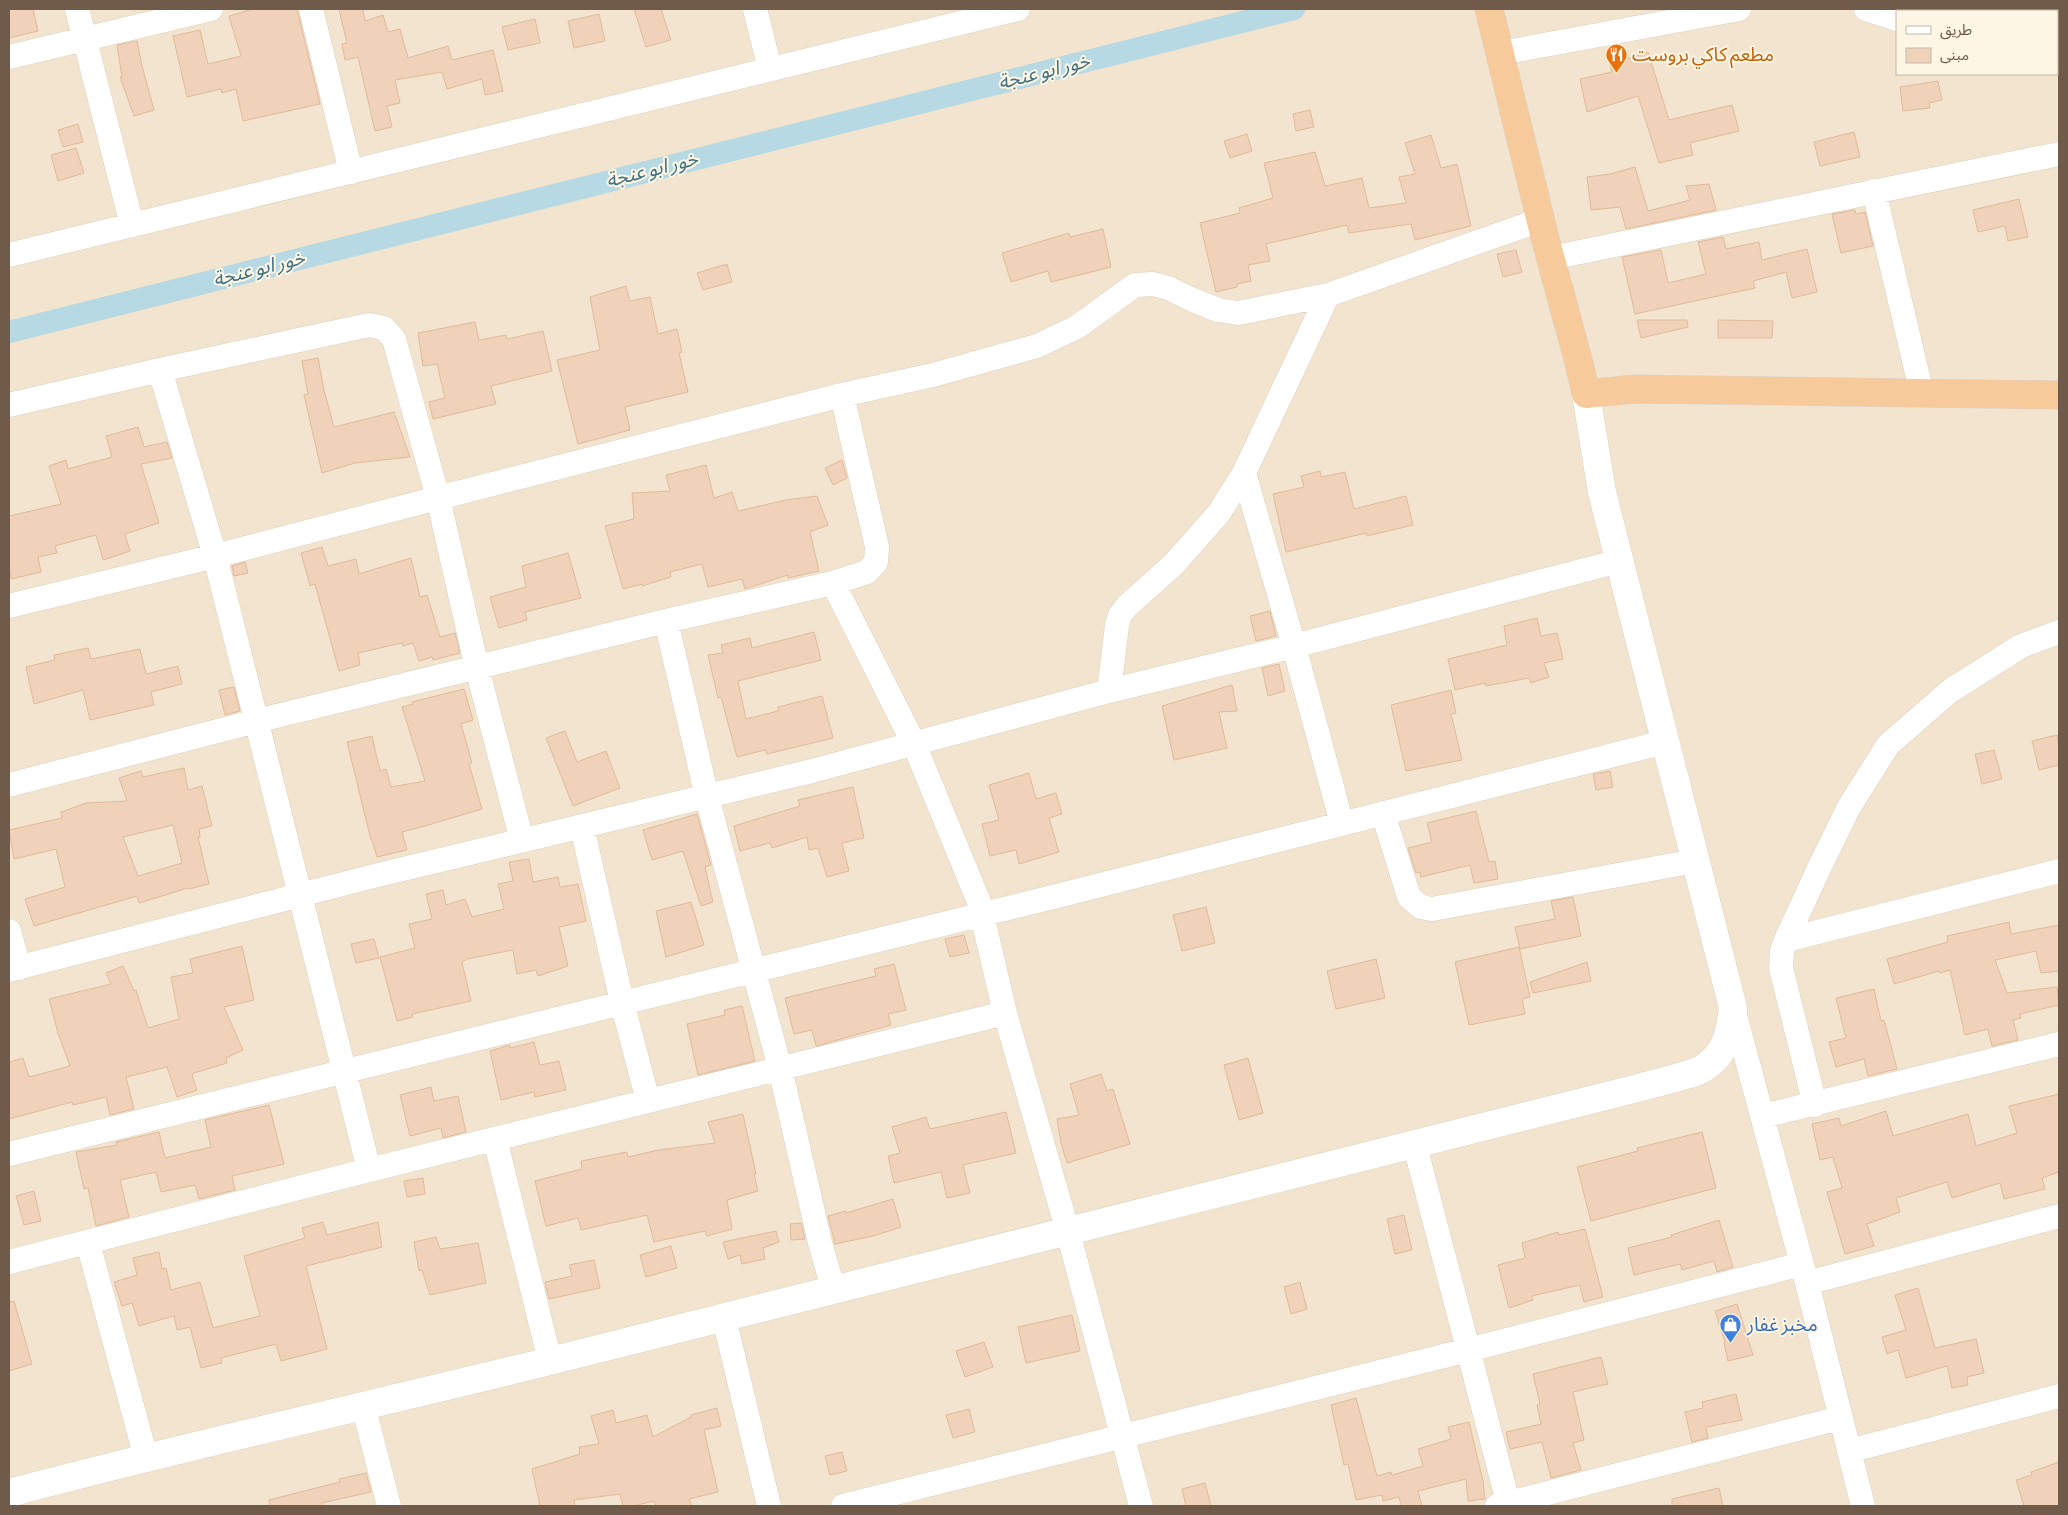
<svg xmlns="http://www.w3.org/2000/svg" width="2068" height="1515" viewBox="0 0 2068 1515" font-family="'Sofia Sans Condensed','Noto Sans Arabic',sans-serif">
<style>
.residential{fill:#f2e4cf;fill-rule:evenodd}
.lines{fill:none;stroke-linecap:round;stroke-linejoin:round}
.canal{stroke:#b6d9e3;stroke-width:22}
.building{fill:#efd2b9;stroke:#e1ba9a;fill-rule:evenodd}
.minor-casing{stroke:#decfbc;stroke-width:25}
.secondary-casing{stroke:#e3d0bb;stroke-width:29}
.trunk-casing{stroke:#dad4d0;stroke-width:29}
.minor{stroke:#fff;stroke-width:24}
.secondary{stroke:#fff;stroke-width:28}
.trunk{stroke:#f6ca9a;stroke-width:28}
.labels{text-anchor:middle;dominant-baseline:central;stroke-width:4;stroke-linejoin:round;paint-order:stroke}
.food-label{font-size:19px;fill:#c56008;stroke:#fef6e5;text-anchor:start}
.shop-label{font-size:19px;fill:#366cbe;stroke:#fef6e5;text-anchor:start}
.water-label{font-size:20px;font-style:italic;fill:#447483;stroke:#fef6e5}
</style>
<rect width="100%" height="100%" fill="#fbf2e0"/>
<path class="residential" d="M9,9h2050v1497h-2050zM1897,11h160v63h-160z"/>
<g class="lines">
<path class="canal" d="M9,332l1285,-323"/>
</g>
<path class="building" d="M9,9h24l5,22 -29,7z
M253,9h44l23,95 -77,17 -7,-32 -14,4 -1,-4 -34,8 -14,-61 27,-6 8,34 33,-8 -12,-40z
M339,9h24l2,12 18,-6 5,17 12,-3 8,29 40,-12 4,14 41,-10 10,41 -18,4 -3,-16 -35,10 -5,-17 -47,8 5,23 -13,3 5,21 -17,4 -17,-74 -13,3 -3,-16 5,-1z
M634,9h27l10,31 -25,7z
M599,14l6,27 -31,7 -6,-27z
M535,19l5,24 -32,7 -6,-23z
M137,41l5,25 12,44 -20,6 -14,-39h2l-5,-32z
M1648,52l21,68 63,-15 7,26 -49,12 3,12 -34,8 -21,-67 -51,16 -7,-33 32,-7 -2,-8z
M1938,81l4,19 -13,3 1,5 -27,3 -3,-24z
M1310,110l4,17 -18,4 -3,-17z
M78,124l5,18 -20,5 -5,-17z
M1854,132l6,25 -40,9 -6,-24z
M1247,134l5,17 -22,7 -6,-17z
M1431,135l10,33 16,-4 14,62 -56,14 -4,-16 -62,9 -2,-8 -81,19 4,17 -22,4 3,16 -14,3v3l-21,5 -16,-69 40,-10 -1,-5 34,-10 -9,-35 51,-11 10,34 37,-8 7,30 37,-5 -7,-26 16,-3 -10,-31z
M76,148l8,25 -26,8 -7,-26z
M1635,167l13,44 42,-11 -4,-14 23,-2 7,26 -90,19 -6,-22 -29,3 -4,-33 23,-3z
M2019,199l9,38 -20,4 -3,-15 -27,6 -5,-22z
M1855,210l1,4 9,-2 8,34 -32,7 -9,-39z
M1103,229l8,38 -60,15 -3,-11 -37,11 -9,-29 67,-20 1,4z
M1723,237l3,12 33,-7 3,18 45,-11 10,43 -25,6 -6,-26 -33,9 2,7 -120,26 -13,-57 39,-7 7,33 38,-9 -8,-32z
M1516,250l6,22 -19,5 -6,-23z
M727,264l5,18 -29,8 -6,-17z
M626,286l4,15 20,-4 8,37 19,-5 5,23 -3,1 9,39 -63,15 5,23 -52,14 -21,-84 43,-10 -10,-53z
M1637,320h50l1,7 -47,11z
M1718,320l55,1 -1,17h-54z
M475,322l4,18 27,-5 1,4 36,-8 9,40 -61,15 5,18 -63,15 -4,-17 16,-4 -8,-34 -14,2 -5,-33z
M318,358l6,32 10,37 60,-15 16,45 -55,6 -33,10 -18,-78 4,-1 -6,-33z
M138,427l6,20 23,-5 5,16 -31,6 18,59 -34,11 5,17 -27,9 -7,-25 -41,11 2,7 -19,4 3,15 -30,7 -2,-11v-52l52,-12 -12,-38 17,-6 2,9 44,-12 -6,-21z
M842,460l5,18 -14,7 -8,-17z
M706,465l8,33 18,-6 6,19 48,-11 31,-4 11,29 -18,7 9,39 -31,7v-3l-43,14 -3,-10 -34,8 -6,-23 -32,8 1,5 -29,9v-2l-19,5 -18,-63 29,-7 -2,-26 38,-2 -4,-16z
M1320,471l1,6 24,-5 9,37 52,-13 7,29 -46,11 -1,-3 -80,19 -13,-58 31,-7 -3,-11z
M322,547l6,19 28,-7 3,15 52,-16 9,39 7,-2 13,42 15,-4 5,20 -27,7 -1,-3 -13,4 -6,-18 -10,3 -1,-3 -44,10 2,12 -21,6 -24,-87 -5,2 -9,-33z
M568,553l13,45 -56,14 2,8 -28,8 -9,-31 36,-10 -4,-21z
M245,562l3,11 -14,3 -2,-10z
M1270,611l6,25 -20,5 -6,-25z
M1537,618l4,18 16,-3 6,26 -19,4 5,14 -18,6 -2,-5 -43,8 -1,-3 -30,7 -7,-31 59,-14 -3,-19z
M814,632l7,28 -83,21 8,38 32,-8v-4l44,-11 11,42 -66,16 -2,-4 -28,7 -16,-60 -3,1 -10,-43 15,-2 -2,-8 29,-7 2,10z
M88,648l3,11 49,-10 6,25 32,-8 4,18 -31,8 3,13 -64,15 -7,-30 -49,14 -8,-37 29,-7 -1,-5z
M1279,664l6,27 -17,5 -6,-28z
M1232,685l5,26 -18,1 8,36 -53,12 -12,-54z
M234,687l6,24 -15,4 -6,-25z
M464,689l9,31 -12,4 11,39 -3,1 13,45 -57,17 -23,6 5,18 -30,7 -5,-17h-1l-24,-98 25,-6 8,35 6,-2 5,18 34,-6 -23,-74 11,-3 -1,-2z
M1451,690l5,23 -5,1 11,46 -56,11 -15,-66z
M565,731l12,31 29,-11 14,37 -47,18 -27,-68z
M2057,735l2,9v21l-20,5 -7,-29z
M1994,750l8,29 -20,5 -7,-30z
M184,768l4,22 14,-4 10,40 -13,3 1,8h-2l11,47 -20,5 -1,-1 -49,15 -2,-7 -103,30 -9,-27 40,-12 -9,-38 -42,10 -5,-29 53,-12 -1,-6 25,-9 41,-2 -8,-23 22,-7 2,6zM173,825l9,38 -44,13 -15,-39z
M1610,771l3,16 -17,3 -3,-16z
M1029,773l7,26 20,-6 6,21 -13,4 10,34 -40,12 -3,-14 -26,6 -8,-32 17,-4 -10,-35z
M853,787l11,51 -22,5 7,28 -22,6 -9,-29 -9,2 -2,-13 -35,11 -2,-5 -30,8 -6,-25 66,-20 -2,-6z
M1476,811l13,51 6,-1 3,18 -24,4 -4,-18 -49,12 -1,-5 -4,1 -8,-25 24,-6 -5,-19z
M697,814l14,51 -6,2 8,35 -12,4 -18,-55 -31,9 -9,-30z
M529,859l4,23 25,-5 2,10 18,-3 8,37 -27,6 9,39 -30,10 -2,-6 -19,4 -4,-24 -46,9 -5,3 9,39 -59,13 1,3 -16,4 -17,-64 35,-9 -6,-24 23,-5 -6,-25 17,-4 3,15 19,-6 7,18 32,-8 -6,-25 15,-3 -4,-19z
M1573,897l8,39 -61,13 -5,-22 40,-8 -4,-18z
M691,902l13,43 -38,12 -10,-46z
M1206,907l9,36 -33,8 -9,-36z
M2009,922l2,12 48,-9v46l-18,2 -5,-22 -41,9 12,33 50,-6 2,18 -39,9 1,4 -8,2 5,20 -26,6 -4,-17 -23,6 -15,-65 -10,3 -1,-2 -45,13 -7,-25 61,-17 -1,-6z
M964,935l5,18 -19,4 -5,-18z
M374,939l5,19 -23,5 -5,-19z
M242,946l12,54 -30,7 19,43 -17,8 1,5 -33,10 -2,2 5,15 -20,7 -10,-30 -41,10 8,32 -24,6 -4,-18 -33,8 -1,-3 -63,17v-57l14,-4 6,19 41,-11 -12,-33 -9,-34 62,-15 -5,-11 17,-7 11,25 2,-1 12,38 31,-9 -8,-42 22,-4 -3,-14z
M1519,947l11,50 -8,2 3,15 -56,11 -14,-63z
M1376,959l9,39 -49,11 -9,-38z
M1587,962l4,19 -58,12 -3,-11z
M894,964l12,46 -18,4 3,11 -75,21 -4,-16 -18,4 -9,-36 91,-22 -2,-7z
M1874,989l7,32 3,-1 13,49 -29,7 -4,-17 -28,8 -7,-25 17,-4 -10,-40z
M742,1006l13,55 -57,14 -11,-51 38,-9 -1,-5z
M534,1042l6,23 19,-4 7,29 -31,7 -1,-5 -33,8 -11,-49 20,-6v3z
M1248,1058l15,55 -24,7 -15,-55z
M1101,1074l6,17 6,-2 17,55 -63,19 -6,-20 -4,-24 22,-4 -9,-31z
M431,1087l3,14 24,-5 8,36 -23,6 -2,-10 -31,8 -10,-41z
M2059,1094v78l-17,6 3,11 -41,10 -4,-16 -48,15 -5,-16 -51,16 4,14 -33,12 7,22 -29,8 -18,-62 15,-4 -9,-31 -13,3 -8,-36 27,-6 2,8 45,-15 7,25 75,-22 8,32 41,-13 -8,-27z
M269,1105l15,59 -52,12 3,14 -36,9 -4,-14 -34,7 -5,-20 -36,8 9,37 -33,9 -8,-38 -4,1 -8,-37 41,-7 -1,-3 43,-10 6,26 46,-11 -6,-27z
M1006,1112l10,41 -53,12 7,28 -23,5 -6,-26 -47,11 -6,-27 12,-3 -8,-26 34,-10 4,12z
M743,1114l13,60h-2l4,17 -31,9 5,29 -25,7 -2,-5 -51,11 -7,-27 -66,15 -3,-12 -32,8 -11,-45 47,-12 -1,-8 46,-9 1,5 30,-7 57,-7 -7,-21z
M1702,1132l14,56 -125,33 -14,-54 61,-16 -1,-3z
M423,1178l2,16 -18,3 -3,-16z
M34,1191l7,30 -17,4 -8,-29z
M893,1199l8,28 -28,9 -38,8 -7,-28 18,-5v2z
M1404,1215l8,35 -17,4 -8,-35z
M1719,1220l14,47 -16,5 -3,-11 -32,9 -2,-6 -46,11 -6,-27 44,-11 -1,-2z
M323,1222l4,13 51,-13 4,25 -76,19 21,83 -46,12 -5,-17 -55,14 1,5 -21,5 -11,-41 -13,3 -3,-14 -35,10 -7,-23 -10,3 -8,-24 23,-7 -4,-17 26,-6 3,17 4,-1 5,22 29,-8 13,46 47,-12 -16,-60 61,-18 -3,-10z
M801,1223l4,16 -14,1 -1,-16z
M1585,1229l18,68 -19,5 -4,-17 -48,11 1,4 -24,8 -11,-43 27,-7 -3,-15 36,-11 1,3z
M776,1231l3,11 -16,6 2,11 -23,5 -2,-9 -12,4 -5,-17z
M436,1237l4,12 38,-6 8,40 -56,12 -8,-25 -3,1 -5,-29z
M671,1246l6,22 -31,9 -6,-22z
M594,1260l6,28 -51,11 -4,-17 27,-6 -3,-11z
M1300,1282l7,27 -16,5 -7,-27z
M1918,1288l17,60 41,-9 8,34 -17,4 1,8 -16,3 -5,-22 -41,12 -8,-28 -11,4 -5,-17 24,-7 -11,-35z
M14,1301l18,63 -23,7v-69z
M1737,1304l16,51 -25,6 -4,-18 1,-1 -10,-31z
M1072,1315l8,36 -54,12 -8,-36z
M984,1342l9,25 -28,10 -9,-26z
M1601,1357l7,27 -35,8 11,48 -11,3 8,27 -30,8 -9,-36 -32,7 -4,-17 35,-8 -4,-19 3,-1 -7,-30z
M1736,1394l6,26 -36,7 2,11 -16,4 -7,-30 18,-4 -1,-6z
M1356,1398l21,78 14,-4 1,3 31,-9 -5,-17 33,-10 -3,-12 21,-5 14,59 2,18 -17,2 -2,-22 -48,12 4,15h-21l-2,-9 -16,4 -1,-6 -26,5 -8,-36 -4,1 -13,-60z
M717,1408l4,18 -17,4 14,62 -29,7 3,7h-36l-2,-5 -21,5h-10l-3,-12 -46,6 1,6h-35l-8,-37 48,-15 -1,-7 20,-3 -8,-28 22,-6 3,13 31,-8 6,22 38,-20v-2z
M969,1409l6,23 -22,6 -7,-23z
M842,1452l5,19 -17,4 -5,-19z
M2059,1462v44h-35l-8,-26 16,-5 -1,-3z
M366,1473l5,19 -49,11v3h-52l-1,-6 71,-18 -1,-3z
M1205,1483l6,23h-25l-4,-17z
M1719,1488l4,18h-51v-7z"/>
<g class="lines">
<defs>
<path id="minor" d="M77,9l55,216
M311,9l40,163
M755,9l15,60
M1866,9l31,10
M1501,53l238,-44
M9,57l202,-48
M2057,57h2
M1874,191l48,203
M9,255l1009,-246
M1551,258l508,-104
M9,405l151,-35
M1244,473l50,173 48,178
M833,583l81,161 65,158 26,111 63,219 73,274
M9,606l206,-50 223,-58 -44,-159 -10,-11 -15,-3 -209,45 55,186 154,614
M666,621l41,176 73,271 40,175 14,48
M1109,691l8,-66 3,-10 7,-9 46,-41 46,-52 25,-40 84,-178
M9,785l247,-64 410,-100 167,-38 34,-11 9,-10 1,-15 -35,-152
M1383,813l26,84 12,10 11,2 263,-48
M582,827l40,175 26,99
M522,841l-45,-173 -39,-170 404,-103 91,-20 104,-29 40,-19 58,-42 18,-1 15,4 25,12 25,10 20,3 90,-18 212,-75
M9,931l10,37
M1786,940l273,-69
M9,970l369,-95 434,-104 297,-80 185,-45 325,-85
M1733,1008l74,275 56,223
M1815,1105l-34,-137 1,-17 4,-11 35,-76 28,-57 39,-62 62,-54 71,-45 38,-14
M1763,1116l296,-72
M495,1139l55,222
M1415,1146l94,360
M9,1154l1048,-258 608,-154
M88,1243l58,215
M9,1262l360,-92 636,-157
M1807,1283l252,-67
M724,1318l45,188
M363,1405l26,101
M1849,1451l210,-55
M843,1506l625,-156 334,-86
M1497,1506l343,-88"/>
<path id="secondary" d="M9,1493c180,-48 363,-88 545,-133 375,-92 749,-185 1122,-282 9,-3 19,-5 26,-9 24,-14 28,-37 31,-61l-131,-516 -16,-98"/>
<path id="trunk" d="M1489,9l56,229 34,125 7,31 48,-5 425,6"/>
</defs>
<use href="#minor" class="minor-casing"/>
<use href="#secondary" class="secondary-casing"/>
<use href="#trunk" class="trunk-casing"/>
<use href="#minor" class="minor"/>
<use href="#secondary" class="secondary"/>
<use href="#trunk" class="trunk"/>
</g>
<defs>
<symbol id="restaurant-pin" viewBox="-11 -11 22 30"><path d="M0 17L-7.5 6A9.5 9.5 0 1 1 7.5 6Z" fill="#e8710a" stroke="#fef6e5"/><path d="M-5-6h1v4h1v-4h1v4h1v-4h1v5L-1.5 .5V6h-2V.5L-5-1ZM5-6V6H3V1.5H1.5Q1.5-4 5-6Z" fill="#fff"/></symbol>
<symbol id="shop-pin" viewBox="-11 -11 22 30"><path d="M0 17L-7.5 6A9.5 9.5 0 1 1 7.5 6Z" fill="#3f7fe0" stroke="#fef6e5"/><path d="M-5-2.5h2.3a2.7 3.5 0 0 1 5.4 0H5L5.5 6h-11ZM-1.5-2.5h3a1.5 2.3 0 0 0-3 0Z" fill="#fff"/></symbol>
</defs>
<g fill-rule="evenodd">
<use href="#restaurant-pin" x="1604" y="42" width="25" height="34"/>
<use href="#shop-pin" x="1718" y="1312" width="25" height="34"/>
</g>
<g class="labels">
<g class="food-label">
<text x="1632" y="55">مطعم كاكي بروست</text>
</g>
<g class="shop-label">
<text x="1747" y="1325">مخبز غفار</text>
</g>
<g class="water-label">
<text transform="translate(1044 72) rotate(-14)">خور ابو عنجة</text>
<text transform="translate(652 170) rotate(-14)">خور ابو عنجة</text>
<text transform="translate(259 269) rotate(-14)">خور ابو عنجة</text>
</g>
</g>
<rect width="2068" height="1515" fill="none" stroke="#705a49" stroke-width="20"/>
<rect x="1896" y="10" width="162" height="65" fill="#fef6e5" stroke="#c5b8a7"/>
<rect x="1906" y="26" width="25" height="8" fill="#ffffff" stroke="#c5b8a7"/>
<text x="1940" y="35" font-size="15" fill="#705a49">طريق</text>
<rect x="1906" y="48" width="25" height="15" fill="#efd2b9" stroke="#c5b8a7"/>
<text x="1940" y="60" font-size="15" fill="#705a49">مبنى</text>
</svg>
